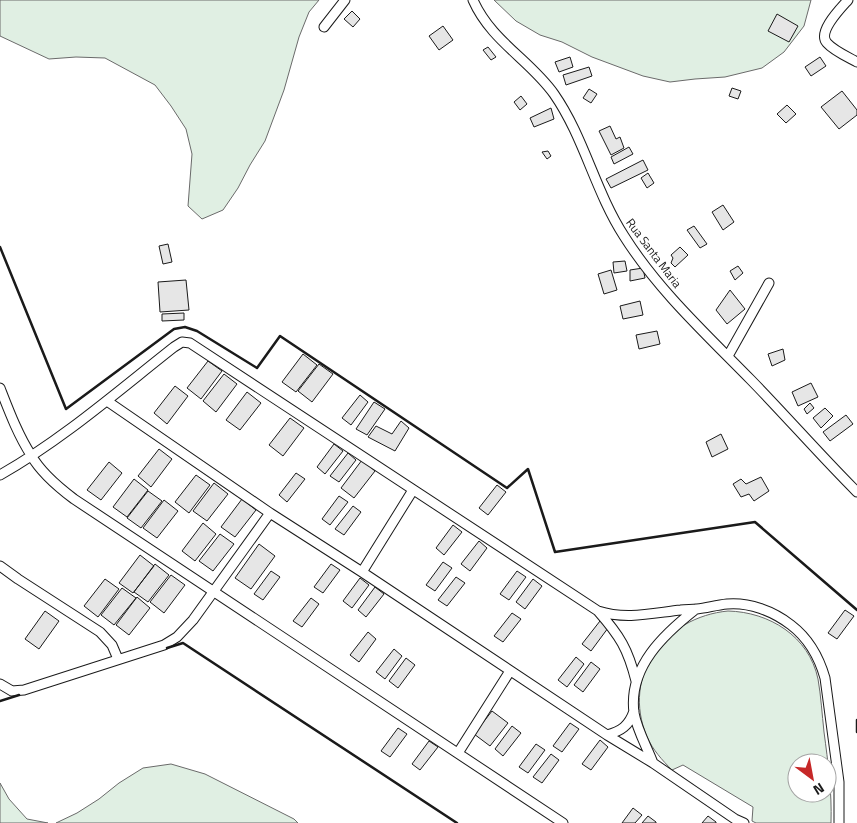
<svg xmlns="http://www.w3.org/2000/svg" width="857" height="823" viewBox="0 0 857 823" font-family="'Titillium Web',sans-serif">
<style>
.green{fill:#e0efe3;stroke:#6a6a6a;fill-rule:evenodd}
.building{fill:#e6e6e6;stroke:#1a1a1a}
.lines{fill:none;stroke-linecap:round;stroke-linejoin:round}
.street-casing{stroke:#1a1a1a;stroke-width:11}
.street{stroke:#fff;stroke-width:9}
.wall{stroke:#1a1a1a;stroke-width:2.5}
.labels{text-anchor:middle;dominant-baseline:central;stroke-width:4;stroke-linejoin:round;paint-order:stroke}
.street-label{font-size:12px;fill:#1a1a1a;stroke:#fff}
</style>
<rect width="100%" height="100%" fill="#fff"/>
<path class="green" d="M0,0h319l-10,12 -10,25 -15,53 -19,51 -15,24 -12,23 -15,22 -21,9 -14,-13 4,-52 -6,-25 -15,-23 -16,-21 -50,-27 -29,-1 -27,2 -49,-23z
M494,0h317l-7,26 -20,26 -22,16 -37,9 -30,2 -25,3 -27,-6 -51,-19 -30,-15 -22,-7 -24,-14z
M728,611c41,1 81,25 90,68 3,17 4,35 6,53 4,30 8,60 7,91h-75l-4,-2 1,-14 -70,-42 -11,5c-10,-10 -19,-20 -25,-33 -26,-62 18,-120 81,-126zM797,763h30v30h-30z
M171,764l34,10 89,45 4,4h-242l21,-10 22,-14 20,-16 24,-15z
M0,783l9,16 18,20 21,4h-48z"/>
<path class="building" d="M352,11l8,8 -7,8 -9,-8z
M777,14l21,12 -9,16 -21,-11z
M443,26l10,14 -14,10 -10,-14z
M488,47l8,10 -5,3 -8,-10z
M570,57l3,10 -14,5 -4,-10z
M820,57l6,9 -15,10 -6,-9z
M589,67l3,9 -26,9 -3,-10z
M732,88l9,3 -3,8 -9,-3z
M589,89l8,5 -6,9 -8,-5z
M842,91l15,19v5l-18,14 -18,-22z
M521,96l6,8 -7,6 -6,-8z
M787,105l9,9 -10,9 -9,-9z
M551,108l3,11 -20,8 -4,-9z
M610,126l6,13 4,-2 4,11 -13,7 -12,-24z
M629,147l4,7 -19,10 -3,-7z
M548,151l3,5 -4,3 -5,-7z
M643,160l5,10 -37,18 -5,-9z
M648,173l6,10 -7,5 -6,-10z
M723,205l11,17 -11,8 -11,-18z
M694,226l13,18 -7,4 -13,-18z
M168,244l4,18 -9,2 -4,-18z
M680,247l8,8 -13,12 -4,-4 2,-5 -2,-3z
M625,261l2,10 -13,2 -1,-11z
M738,266l5,7 -8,7 -5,-9z
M643,268l2,10 -15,3v-11z
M611,270l6,20 -13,4 -6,-20z
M186,280l3,30 -29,2 -2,-30z
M730,290l15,19 -18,15 -11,-14z
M640,301l3,14 -20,4 -3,-13z
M184,313v7l-22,1v-7z
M657,331l3,13 -21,5 -3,-14z
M783,349l2,11 -13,6 -4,-12z
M303,354l14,11 -21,27 -14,-10z
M208,361l14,10 -21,28 -14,-11z
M319,364l14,10 -21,28 -14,-11z
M224,374l13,10 -21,28 -13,-11z
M811,383l7,14 -20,9 -6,-14z
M175,386l13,10 -21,28 -13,-11z
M247,392l14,11 -21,27 -14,-10z
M360,395l8,7 -17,23 -9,-7z
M374,402l11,7 -18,26 -11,-6z
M810,403l4,5 -7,6 -3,-5z
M825,408l8,8 -12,12 -8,-10z
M846,415l7,9 -23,17 -7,-9z
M290,418l14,10 -21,28 -14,-11z
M401,421l8,7 -14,23 -27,-14 8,-11 16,8z
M721,434l7,15 -16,8 -6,-15z
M334,444l9,7 -18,23 -8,-7z
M159,449l13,10 -21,28 -13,-11z
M348,453l8,7 -17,22 -9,-6z
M362,460l13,11 -21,27 -13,-10z
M109,462l13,11 -21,27 -14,-10z
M296,473l9,6 -18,23 -8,-7z
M196,475l14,10 -21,28 -14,-11z
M761,477l8,14 -15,10 -5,-7 -8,3 -8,-13 8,-5 5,5z
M134,479l14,11 -21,27 -14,-10z
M214,483l14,11 -21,27 -14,-10z
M497,485l9,7 -18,23 -9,-7z
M148,491l14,10 -21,27 -14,-10z
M339,496l9,6 -18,23 -8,-6z
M242,499l14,11 -21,27 -14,-10z
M164,500l14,11 -21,27 -14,-10z
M353,506l8,6 -17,23 -9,-6z
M203,523l13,11 -21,27 -13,-10z
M453,525l9,7 -18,23 -8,-7z
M220,534l14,10 -21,27 -14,-10z
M479,541l8,7 -17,23 -9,-7z
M259,544l16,12 -24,33 -16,-11z
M140,555l14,11 -21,27 -14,-10z
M443,562l9,6 -17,23 -9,-6z
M155,564l14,11 -21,27 -14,-10z
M331,564l9,6 -17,23 -9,-6z
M271,571l9,6 -17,23 -9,-6z
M517,571l9,6 -17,23 -9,-6z
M171,575l14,10 -21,28 -14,-11z
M456,577l9,6 -18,23 -9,-6z
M360,578l9,7 -17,23 -9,-7z
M105,579l14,10 -21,28 -14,-11z
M533,579l9,7 -17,23 -9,-7z
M375,587l9,7 -18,23 -8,-7z
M122,588l14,10 -22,27 -13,-10z
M137,597l13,11 -21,27 -13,-10z
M311,598l8,6 -17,23 -9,-6z
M845,610l9,6 -17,23 -9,-6z
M45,611l14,10 -20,28 -14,-10z
M512,613l9,6 -18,23 -9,-6z
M600,621l8,7 -17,23 -9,-7z
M368,632l8,7 -17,23 -9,-7z
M394,649l8,7 -17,23 -9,-7z
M576,657l8,7 -17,23 -9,-7z
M406,658l9,7 -17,23 -9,-7z
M591,662l9,7 -17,23 -9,-7z
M492,711l16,12 -18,23 -16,-12z
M570,723l9,6 -17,23 -9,-6z
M512,726l9,7 -18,23 -8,-7z
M398,728l9,6 -17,23 -9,-6z
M600,740l8,7 -17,23 -9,-6z
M429,741l9,6 -18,23 -8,-6z
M536,744l9,6 -17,23 -9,-6z
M551,754l8,6 -17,23 -9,-6z
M633,808l9,7 -7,8h-13z
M648,816l8,6v1h-14z
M708,816l8,6v1h-14z"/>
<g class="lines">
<defs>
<path id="street" d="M473,0c18,41 57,60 81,94 30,43 41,97 70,142 34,54 82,98 127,144 36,37 70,76 106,112
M848,0c-8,9 -31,32 -21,43 7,8 21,14 30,19
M324,27l21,-27
M728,356l41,-73
M0,388c9,23 18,47 31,67 10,18 27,32 43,44l489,324
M107,401l163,112 92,59 245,163 46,28 82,56 9,4
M0,475c62,-35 118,-84 174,-128l8,-5 8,1 408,268c28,9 55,2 83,-1 5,-1 11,0 16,-1 10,-1 19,-4 30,-5 22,-2 46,7 64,21 17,13 28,32 34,53l14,104v41
M0,566l18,13 82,53 12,13 6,14
M362,572l51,-82
M598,611c22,25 30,38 38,70
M0,684l12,7 12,-1 140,-45 13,-8 16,-17 77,-107
M607,735c14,-4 22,-9 27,-24
M458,753l52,-82
M653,763c-6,-16 -16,-33 -19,-50 -6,-46 30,-79 62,-104"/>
</defs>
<use href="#street" class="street-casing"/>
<use href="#street" class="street"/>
<path class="wall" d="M0,247l66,162 108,-80 11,-2 12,4 60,37 23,-32 227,152 21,-19 27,83 200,-30 102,88
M167,648l16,-5 274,180
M0,701l19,-6
M857,720v12"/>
</g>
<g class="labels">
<g class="street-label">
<text transform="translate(654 253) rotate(53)">Rua Santa Maria</text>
</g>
</g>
<g transform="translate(812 778) rotate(148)"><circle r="24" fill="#ffffff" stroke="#a3a3a3"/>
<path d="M0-4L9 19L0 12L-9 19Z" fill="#c62828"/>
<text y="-8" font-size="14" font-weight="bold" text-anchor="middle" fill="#1a1a1a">N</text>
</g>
</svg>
